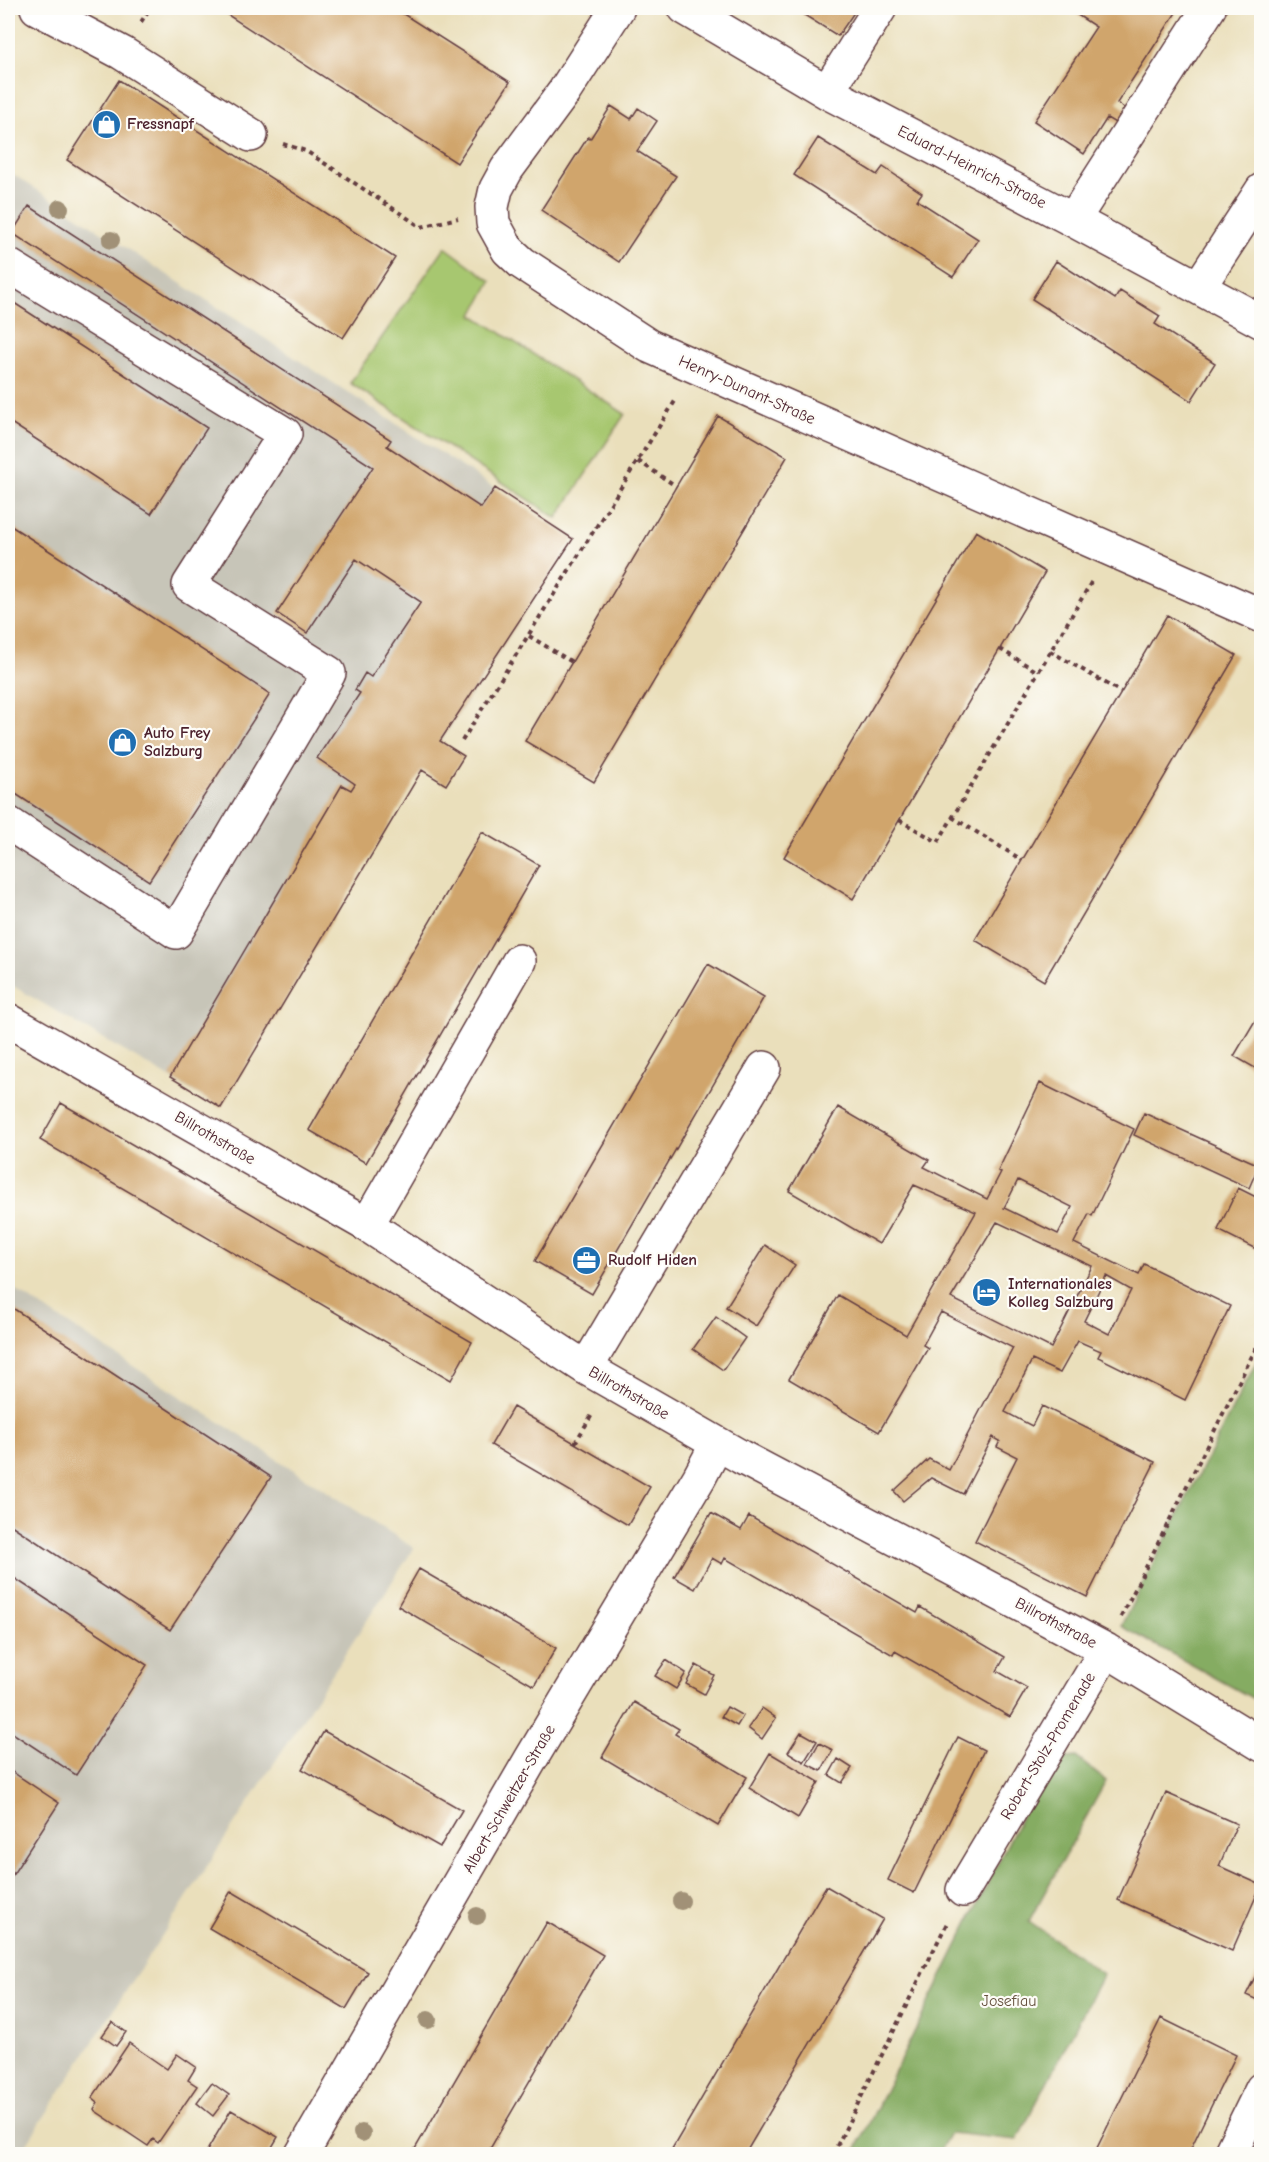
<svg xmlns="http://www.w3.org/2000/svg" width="1269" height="2162" viewBox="0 0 1269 2162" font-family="'Comic Neue',sans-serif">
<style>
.industrial{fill:#c7c5b8}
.green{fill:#a7c76f;stroke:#78734d;stroke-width:1.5}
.forest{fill:#85ac62;stroke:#686646;stroke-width:1.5}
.building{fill:#d0a56c;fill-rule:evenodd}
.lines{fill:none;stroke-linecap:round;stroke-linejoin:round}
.minor-casing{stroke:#623c41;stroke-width:36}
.path{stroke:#623c41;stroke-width:4;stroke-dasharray:4.5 4.5;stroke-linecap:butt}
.minor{stroke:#fff;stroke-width:33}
.tree{fill:#a19177}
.labels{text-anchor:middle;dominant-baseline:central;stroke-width:4.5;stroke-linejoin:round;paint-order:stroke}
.poi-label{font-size:16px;font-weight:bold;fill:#4a1f2b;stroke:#fdfcf7;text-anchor:start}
.street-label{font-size:16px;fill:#4a1f2b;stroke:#fdfcf7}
.park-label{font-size:16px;fill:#66513f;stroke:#fdfcf7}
</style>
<rect width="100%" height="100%" fill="#fdfcf7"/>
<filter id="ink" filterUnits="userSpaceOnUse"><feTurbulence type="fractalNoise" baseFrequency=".0167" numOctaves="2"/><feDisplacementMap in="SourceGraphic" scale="12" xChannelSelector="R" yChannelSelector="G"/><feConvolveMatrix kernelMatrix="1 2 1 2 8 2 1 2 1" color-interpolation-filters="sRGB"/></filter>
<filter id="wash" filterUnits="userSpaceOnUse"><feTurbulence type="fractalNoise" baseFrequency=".008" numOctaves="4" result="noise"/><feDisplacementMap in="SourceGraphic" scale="24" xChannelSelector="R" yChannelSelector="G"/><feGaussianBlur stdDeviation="1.35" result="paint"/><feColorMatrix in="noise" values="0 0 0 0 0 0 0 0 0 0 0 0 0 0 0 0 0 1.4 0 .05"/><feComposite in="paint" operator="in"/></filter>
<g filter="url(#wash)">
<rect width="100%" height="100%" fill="#eadfbb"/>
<path class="industrial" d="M8,171l565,368 -176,270 -176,299 -213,-125z
M8,1285l406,263 -394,606h-12z"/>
<path class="green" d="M445,247l46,34 -18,34 152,99 -68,104 -207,-135z"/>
<path class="forest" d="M1261,1353l1,350h-1l-140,-77z
M1076,1757l30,24 -77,140 74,53 -86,166 -67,-7 -12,21h-84l195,-394z"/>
<g id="blocks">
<path class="building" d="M217,8h177l116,74 -53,81z
M793,8h64l-19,28z
M1081,8h98l-62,95 14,10 -9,14 -15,-9 -23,36 -50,-33 62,-94 -20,-13z
M119,80l276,178 -52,80 -276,-178z
M611,106l20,13 7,-11 19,13 -20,30 39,25 -57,86 -78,-52 47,-73 2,2z
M818,138l59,37 6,-8 39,26 -5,7 61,39 -25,38 -159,-102z
M29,206l362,234 -4,6 94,62 14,-20 78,51 -133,202 24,15 -18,29 -24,-15 -201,338 -51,-31 172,-292 9,5 4,-6 -38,-26 43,-65 -5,-3 10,-17 6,4 50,-75 -65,-43 -49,74 -30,-20 96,-146 -361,-234z
M1056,261l59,38 5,-8 40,25 -5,8 60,39 -24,38 -159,-102z
M8,299l199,129 -56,86 -143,-93z
M718,416l69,41 -193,325 -69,-41z
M8,524l262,170 -121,187 -141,-92z
M976,531l69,41 -192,327 -69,-42z
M1167,615l69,40 -192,326 -69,-41z
M482,832l57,33 -173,298 -57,-33z
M708,964l56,33 -172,297 -57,-33z
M1262,1009v63l-28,-16z
M1040,1083l94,46 -42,87 -3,-2 -15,29 65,32 5,-11 86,42 -45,94 -87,-43 3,-6 -23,-10 -18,32 -28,-13 -27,52 27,14 10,-20 113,56 -68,135 -112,-56 42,-84 -20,-10 3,-6 -7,-4 -30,57 -32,-16 -28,23 -9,-10 35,-32 20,11 64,-122 -72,-36 -18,33 5,3 -49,84 -90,-53 49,-84 68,40 70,-123 -62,-27 -35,59 -90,-53 49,-84 91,53 -5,7 63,32 14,-27 -3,-1zM1018,1180l54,27 -14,27 -54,-26zM997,1222l95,44 -41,82 -100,-50zM1106,1276l25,14 -22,44 -25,-13z
M61,1103l411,239 -21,38 -411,-240z
M1144,1113l115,52 -10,23 -115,-53z
M1238,1188l24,12v44l-4,6 -40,-20z
M765,1245l30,20 -39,61 -30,-19z
M8,1305l263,172 -101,153 -162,-107z
M716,1317l29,21 -22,32 -30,-21z
M513,1407l137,80 -22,38 -137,-80z
M711,1513l30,17 8,-14 168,97 3,-6 85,50 -8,14 30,17 -17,29 -115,-66 -2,4 -168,-97 -3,6 -10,-6 -17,31 -21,-12z
M419,1569l137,79 -22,38 -136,-80z
M8,1574l139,91 -71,110 -68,-45z
M666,1660l20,13 -10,16 -21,-13z
M696,1665l18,10 -10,19 -18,-10z
M634,1702l45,27 -4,5 72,43 -29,49 -116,-69z
M727,1707l16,9 -6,10 -16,-9z
M762,1708l14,10 -14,21 -14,-11z
M324,1731l138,79 -22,37 -138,-78z
M801,1732l16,9 -13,21 -16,-10z
M958,1737l26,13 -70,143 -26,-13z
M819,1743l14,7 -12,21 -14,-7z
M770,1753l49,29 -21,36 -49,-30z
M838,1759l14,9 -10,15 -13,-8z
M8,1769l51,34 -51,79z
M1166,1793l71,31 -18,42 42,19 -29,66 -114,-51z
M826,1886l57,33 -138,235h-76z
M231,1891l137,81 -22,37 -137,-81z
M547,1922l56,33 -116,199h-75z
M1262,1963v39l-16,-7z
M1161,2018l75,37 -48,99h-94z
M112,2022l14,10 -10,14 -14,-10z
M129,2043l38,26 10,-15 19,13 -8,13 9,6 -39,57 -5,-4 -5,7 -54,-36 4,-7 -6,-5z
M212,2083l17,12 -16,21 -16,-13z
M231,2110l47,27 -10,17h-63z"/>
</g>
</g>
<g filter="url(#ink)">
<use href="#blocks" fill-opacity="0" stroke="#623c41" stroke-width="1.5"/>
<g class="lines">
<defs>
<path id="minor" d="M37,8l85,45 129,82
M618,8l-54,84 -57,77 -11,20 -4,18 1,16 15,27 14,13 127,83 613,270
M685,8l142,84 246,128 189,102
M827,92l53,-84
M1073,220l136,-212
M8,265l277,169 -96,151 140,88 -153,259 -168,-109
M1199,287l63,-97
M8,1020l359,205 219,143 155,89 365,193 156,95
M367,1225l152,-264
M586,1368l178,-300
M963,1890l143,-240
M302,2154l229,-395 168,-281 18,-34
M1230,2154l32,-65"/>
</defs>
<use href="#minor" class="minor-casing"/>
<path class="path" d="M141,22l9,-14
M283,144l23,7 115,76 37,-9
M638,461l38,25
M529,636l43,26
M1000,649l38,23
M1050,651l71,41
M462,741l215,-343
M952,817l70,43
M899,820l39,22 154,-261
M575,1443l18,-30
M1121,1617l141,-281
M833,2154l115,-233"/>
<use href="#minor" class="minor"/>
</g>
<g class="tree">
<circle cx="60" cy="208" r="9"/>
<circle cx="111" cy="240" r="9"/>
<circle cx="681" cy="1901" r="9"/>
<circle cx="477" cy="1916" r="9"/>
<circle cx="428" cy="2020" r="9"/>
<circle cx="362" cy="2133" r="9"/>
</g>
</g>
<defs>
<symbol id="shop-disc" viewBox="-11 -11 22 22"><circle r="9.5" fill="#1f6fb2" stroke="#fdfcf7"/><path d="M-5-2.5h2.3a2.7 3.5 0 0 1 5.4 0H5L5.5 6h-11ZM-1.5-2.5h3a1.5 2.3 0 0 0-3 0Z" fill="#fff"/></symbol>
<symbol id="office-disc" viewBox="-11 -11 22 22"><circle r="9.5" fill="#1f6fb2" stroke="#fdfcf7"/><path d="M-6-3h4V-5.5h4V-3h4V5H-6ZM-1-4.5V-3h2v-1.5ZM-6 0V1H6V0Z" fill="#fff"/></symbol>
<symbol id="hotel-disc" viewBox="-11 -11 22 22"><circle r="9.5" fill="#1f6fb2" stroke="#fdfcf7"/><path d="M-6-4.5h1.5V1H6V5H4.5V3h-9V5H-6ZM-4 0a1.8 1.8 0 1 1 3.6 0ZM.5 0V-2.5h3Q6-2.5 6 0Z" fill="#fff"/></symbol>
</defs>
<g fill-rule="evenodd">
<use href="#shop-disc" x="90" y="108" width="33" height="33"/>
<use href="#shop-disc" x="106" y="726" width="33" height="33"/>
<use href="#office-disc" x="570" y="1244" width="33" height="33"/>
<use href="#hotel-disc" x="970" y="1276" width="33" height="33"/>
</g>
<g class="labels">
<g class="poi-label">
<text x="127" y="124">Fressnapf</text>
<text x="144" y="733">Auto Frey<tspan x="144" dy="18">Salzburg</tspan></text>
<text x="608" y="1260">Rudolf Hiden</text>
<text x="1008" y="1284">Internationales<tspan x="1008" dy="18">Kolleg Salzburg</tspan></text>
</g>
<g class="street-label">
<text transform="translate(972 167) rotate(27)">Eduard-Heinrich-Straße</text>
<text transform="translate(747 390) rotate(24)">Henry-Dunant-Straße</text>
<text transform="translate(215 1138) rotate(30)">Billrothstraße</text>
<text transform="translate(629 1393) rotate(30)">Billrothstraße</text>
<text transform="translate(1056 1623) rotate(28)">Billrothstraße</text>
<text transform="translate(1048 1746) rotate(-59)">Robert-Stolz-Promenade</text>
<text transform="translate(509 1799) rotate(-60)">Albert-Schweitzer-Straße</text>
</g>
<g class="park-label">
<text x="1009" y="2001">Josefiau</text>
</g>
</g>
<rect width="1269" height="2162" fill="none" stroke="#fdfcf7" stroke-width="30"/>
</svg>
